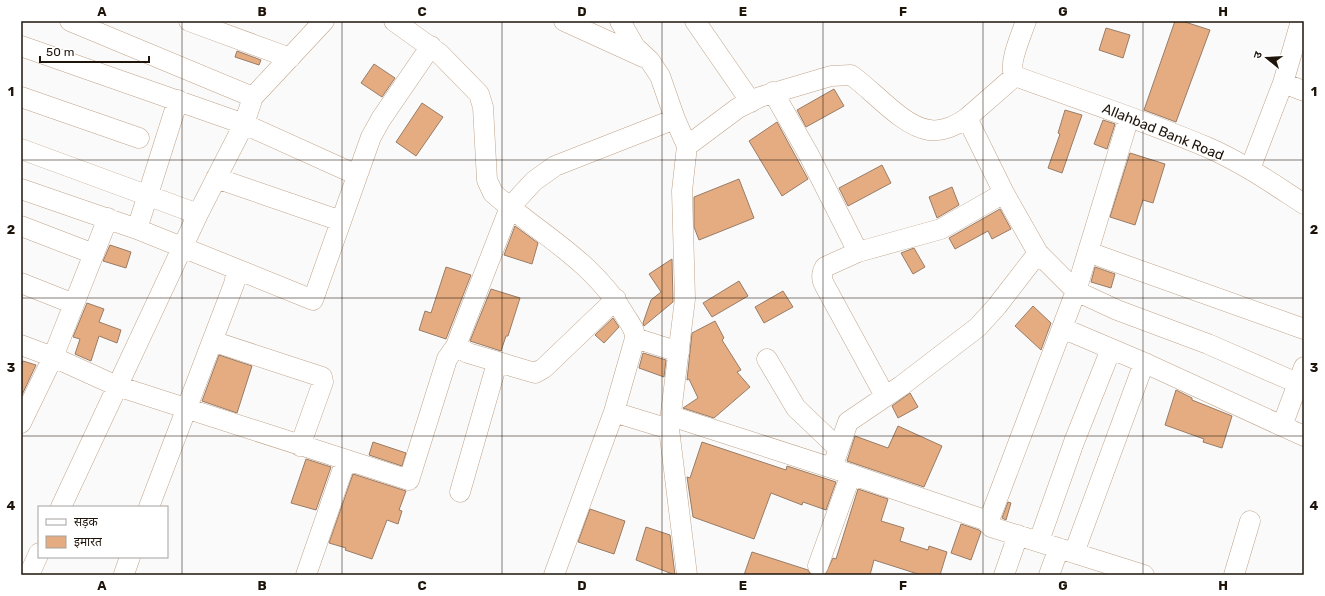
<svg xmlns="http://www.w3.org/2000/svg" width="1325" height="596" viewBox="0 0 1325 596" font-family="Rubik,'Noto Sans Devanagari',sans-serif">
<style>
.building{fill:#e5ac81;stroke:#997c66}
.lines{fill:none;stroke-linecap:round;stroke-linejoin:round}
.minor-casing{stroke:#c0a48a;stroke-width:21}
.minor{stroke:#fff;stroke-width:20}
.grid{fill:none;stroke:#1e140a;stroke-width:1;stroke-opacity:0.55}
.labels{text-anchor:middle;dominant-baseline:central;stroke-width:3;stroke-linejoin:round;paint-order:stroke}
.street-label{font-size:14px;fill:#1e140a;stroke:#fff}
.neatline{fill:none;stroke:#1e140a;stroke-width:1.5}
.grid-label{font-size:13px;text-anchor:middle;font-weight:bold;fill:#1e140a}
</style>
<rect width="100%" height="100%" fill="#fafafa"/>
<path class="building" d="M1175,21h7l28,9 -34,92 -32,-12z
M1106,28l24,7 -7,23 -24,-8z
M237,51l24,9 -2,5 -24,-8z
M374,64l21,14 -13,19 -21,-14z
M834,89l10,17 -38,21 -9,-17z
M422,103l21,14 -27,39 -20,-14z
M1065,110l17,5 -20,58 -14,-5 12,-34 -2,-1z
M1103,120l12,4 -8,25 -13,-5z
M777,122l31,57 -26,17 -33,-55z
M1130,153l35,11 -12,39 -10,-3 -8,25 -25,-8z
M882,165l9,18 -43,23 -9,-18z
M739,179l15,39 -55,22 -5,-13v-30z
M952,187l7,18 -22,13 -8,-21z
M1000,209l11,20 -19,10 -4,-8 -33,18 -6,-11z
M515,226l23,17 -6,21 -28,-9z
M110,245l21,7 -5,16 -23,-7z
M914,248l11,19 -12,7 -12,-21z
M672,259l1,43 -29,24 -1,-3 8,-23 10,-8 -12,-18z
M446,267l25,8 -25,64 -27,-9 6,-19 6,2z
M1095,267l20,7 -4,14 -20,-6z
M739,281l9,15 -36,21 -9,-14z
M491,289l29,9 -12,38h-2l-5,15 -31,-10z
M783,291l10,16 -29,16 -9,-16z
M87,303l17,6 -5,13 22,8 -4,13 -18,-7 -8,25 -16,-7 5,-15 -7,-2z
M1033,306l18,17 -10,27 -26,-24z
M613,318l6,9 -15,16 -9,-8z
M715,321l9,17 -2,2 19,30 -4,2 13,15 -36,31 -31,-10 15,-10 -9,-19 -2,1 5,-47z
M643,353l23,7 -2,17 -25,-9z
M219,355l33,11 -15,47 -35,-12z
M23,361l13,4 -15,32v-30z
M1176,390l16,8v2l40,16 -10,32 -19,-6 1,-3 -39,-14z
M910,393l8,14 -20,11 -6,-12z
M898,426l44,20 -18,41 -77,-26 8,-25 33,12z
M373,442l33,11 -4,13 -33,-11z
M702,442l84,28 1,-4 49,16 -10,28 -23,-8 -1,3 -31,-12 -17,46 -61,-22 -6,-40 3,1z
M306,459l25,8 -15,43 -25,-7z
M353,474l53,17 -7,19 3,1 -4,13 -11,-4 -15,39 -27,-9 1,-2 -17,-5z
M858,489l30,10 -7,22 23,7 -4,13 28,9 1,-4 18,6 -7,23h-19l-47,-15 -4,15h-45l8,-17 3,1z
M1008,502l3,1 -5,17 -4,-2z
M590,509l35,12 -11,33 -36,-12z
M961,524l18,6 2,2 -10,28 -20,-7z
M646,527l24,8 5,40 -39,-15z
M752,552l56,18 3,5h-67z"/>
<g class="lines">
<defs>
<path id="minor" d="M70,21l183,76
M189,21l101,37
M394,21l46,33 39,40 4,13 4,73 6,13c46,41 100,67 133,124 5,8 11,15 8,25l-20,70 -60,163
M564,21l79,36
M620,21l15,26 15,14 10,15 15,43 12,27 -5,45 3,108 -16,130 18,146
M695,21l56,81
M1301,21l-18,62 21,8
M21,46l223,78 113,51
M1015,76c65,24 131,45 194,72 34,15 64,36 95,56
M1015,76c-8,-10 7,-43 11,-55
M773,92l36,63 49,97
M21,97l118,41
M1129,117l-53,174 -88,232 3,4 153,48
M967,118l37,75 34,60 38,38 41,19 91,34 96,42
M687,146l51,-38 22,-11 71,-21 20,-1c23,16 51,51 78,55 13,2 28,-5 38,-12l48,-42
M21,149l177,65
M1250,169l33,-86
M216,178l125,43
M21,189l116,40 97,39 2,7 -2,9 -85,223
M21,226l73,28
M137,229l41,-129
M1088,252l216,77
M234,268l79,32 58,-163 10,-18 50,-73
M21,283l53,21
M1062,328l85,36 157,72
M635,338l44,14
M212,341l110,36 1,5 -23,64
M21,345l32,12 64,29 292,94 38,-121 9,-13 54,-139 24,-26 21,-15 120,-47
M456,346l12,7 67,20 9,-5 72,-69
M767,359l29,49 42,40
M885,396l-60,-110c-4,-7 -4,-12 0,-19l33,-15 83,-23 63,-36
M620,414l49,15
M671,416l161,52 156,53
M21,423l32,-66 55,-139
M1282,426l22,-59
M832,468l16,-46 53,-36 77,-59 19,-21 41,-53
M460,492l37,-129
M61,507l137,-293 46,-90 9,-27 71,-76
M1039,541l35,-99 37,-93
M1074,553l70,-190
M818,566l33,-92
M124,574l6,-17
M29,575l10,-22
M306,575l40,-115
M1004,575l14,-40
M1049,575l10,-27
M1234,575l16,-54"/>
</defs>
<use href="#minor" class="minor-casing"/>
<use href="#minor" class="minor"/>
</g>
<path class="grid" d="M182,21v554M342,21v554M502,21v554M662,21v554M823,21v554M983,21v554M1143,21v554M21,160h1283M21,298h1283M21,436h1283"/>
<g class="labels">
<g class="street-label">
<text transform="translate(1163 132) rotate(22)">Allahbad Bank Road</text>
</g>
</g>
<rect width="1325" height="596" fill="none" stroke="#ffffff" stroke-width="44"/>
<rect x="38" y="506" width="130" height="52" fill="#ffffff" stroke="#a5a19d"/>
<rect x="46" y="519" width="20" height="6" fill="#ffffff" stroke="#a5a19d"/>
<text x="74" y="526" font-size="12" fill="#1e140a">सड़क</text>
<rect x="46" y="536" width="20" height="12" fill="#e5ac81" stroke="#a5a19d"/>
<text x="74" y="546" font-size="12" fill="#1e140a">इमारत</text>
<g transform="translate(1267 58) rotate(288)" stroke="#ffffff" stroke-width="3" paint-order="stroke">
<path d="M0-3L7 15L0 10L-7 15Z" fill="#1e140a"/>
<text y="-6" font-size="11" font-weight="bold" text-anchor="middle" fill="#1e140a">उ</text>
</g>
<path d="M40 56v6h109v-6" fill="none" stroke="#1e140a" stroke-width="2"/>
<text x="46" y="56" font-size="12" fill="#1e140a" stroke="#ffffff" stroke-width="3" paint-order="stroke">50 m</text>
<rect x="22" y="22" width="1281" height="552" class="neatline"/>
<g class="grid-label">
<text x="102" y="16">A</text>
<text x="262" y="16">B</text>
<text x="422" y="16">C</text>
<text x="582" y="16">D</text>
<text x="743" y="16">E</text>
<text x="903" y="16">F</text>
<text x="1063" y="16">G</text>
<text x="1223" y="16">H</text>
<text x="11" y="96">1</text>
<text x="1314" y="96">1</text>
<text x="11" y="234">2</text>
<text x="1314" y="234">2</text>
<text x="11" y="372">3</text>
<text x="1314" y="372">3</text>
<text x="11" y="510">4</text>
<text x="1314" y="510">4</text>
<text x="102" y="590">A</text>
<text x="262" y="590">B</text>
<text x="422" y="590">C</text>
<text x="582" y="590">D</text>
<text x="743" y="590">E</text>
<text x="903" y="590">F</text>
<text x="1063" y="590">G</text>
<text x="1223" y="590">H</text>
</g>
</svg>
